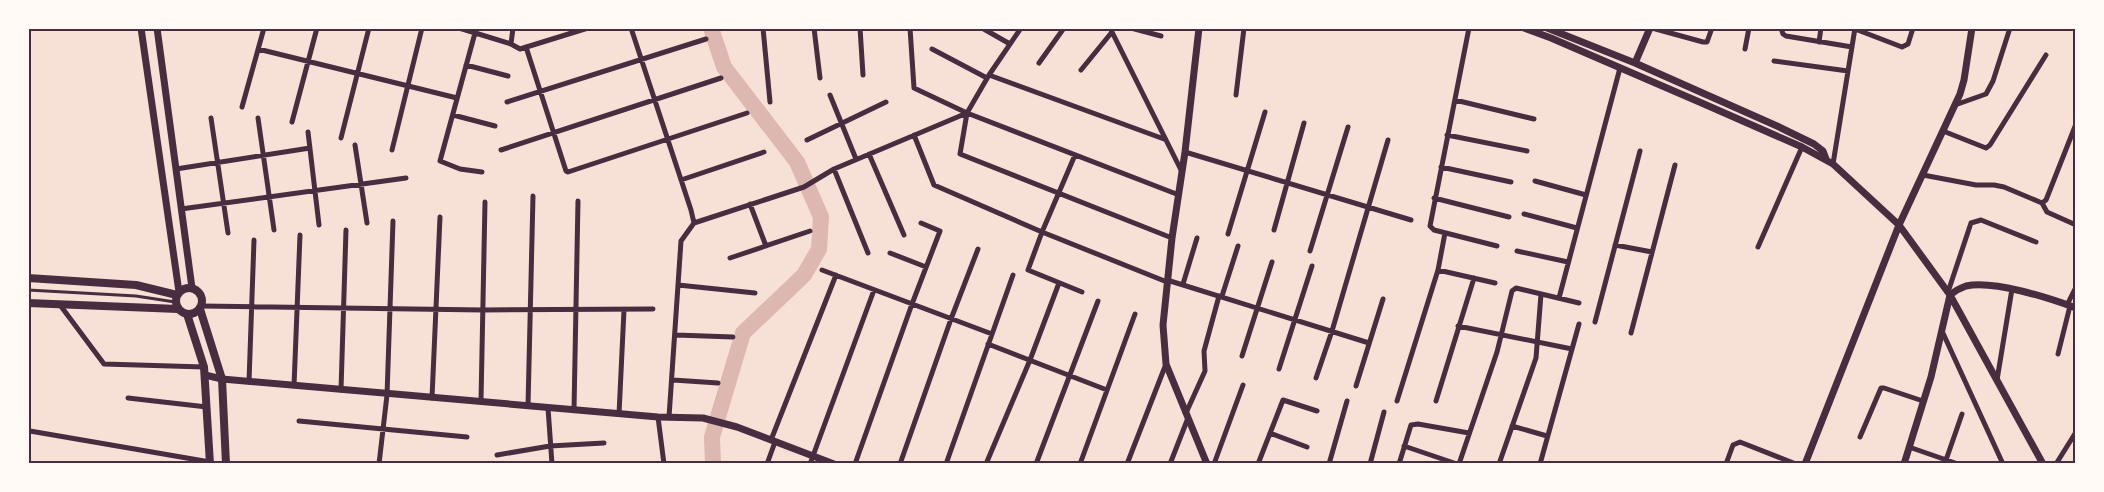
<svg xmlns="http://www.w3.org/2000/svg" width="2104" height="492" viewBox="0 0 2104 492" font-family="Manrope,sans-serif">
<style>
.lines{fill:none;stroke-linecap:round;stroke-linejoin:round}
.river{stroke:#dcb8b0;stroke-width:16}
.service{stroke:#4a2c40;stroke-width:3}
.minor{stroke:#4a2c40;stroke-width:5}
.tertiary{stroke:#4a2c40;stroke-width:7}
.secondary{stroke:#4a2c40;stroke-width:8}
.neatline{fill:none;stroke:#4a2c40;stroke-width:2}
</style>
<rect width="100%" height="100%" fill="#f7e1d7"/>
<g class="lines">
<path class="river" d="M711,28l13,39 73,95 24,55 -2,32 -15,26 -61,58 -31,104 1,27"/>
<path class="service" d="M28,290l108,6 39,6"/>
<path class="minor" d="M459,28l52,16 9,5 68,-21
M631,28l60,182 3,13 -13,18 -12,176
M763,28l7,74
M814,28l6,50
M860,28l3,47
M910,28l4,60 53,25 212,82
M982,28l28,16
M1110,28l72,144
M1131,28l30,8
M1469,28l-39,198 4,4 63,16
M1652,28l51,14h4l5,-14
M1781,28l2,6 3,2 66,11
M1855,29l47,18 6,-3 5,-16
M475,33l-35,128 20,8 22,3
M1819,42l2,-14
M511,44l2,-16
M526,47l40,124 2,1 179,-59
M258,49l199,49
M932,49l55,29
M1745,49l4,-21
M1774,61l74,10
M1039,63l25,-35
M466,65l42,11
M1081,70l31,-38
M989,75l175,64
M830,95l26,64
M1236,95l8,-67
M1455,100l79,19
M507,102l199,-63
M1955,105l31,-11 7,-13 17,-53
M242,107l22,-79
M967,113l-7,41 212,84
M453,115l42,11
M211,118l17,115
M258,118l16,112
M292,122l25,-94
M1943,131l43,17 4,-3 56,-90
M308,132l11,93
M914,135l20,50 108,47 125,50
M1447,135l80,16
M341,138l28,-110
M807,140l79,-38
M355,145l12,78
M392,150l30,-122
M501,150l220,-72
M1185,152l226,68
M869,154l35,81
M1075,155l-33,77 -14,38 54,22
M1833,164l22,-136
M1441,167l70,15
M176,169l134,-21
M834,169l34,84
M1923,175l53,10h18l10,2 38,16 4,-3 30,-76
M681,180l83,-28
M1535,181l51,14
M1434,198l75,19
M2042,203l5,9 29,13
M750,204l16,42
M181,209l225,-31
M1524,214l53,14
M694,223l110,-36 30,-18 133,-56 22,-38 32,-47
M1274,230l30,-107
M1228,234l37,-122
M1615,245l37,7
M1758,247l44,-100
M1310,251l38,-124
M1517,251l51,11
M890,253l36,14
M730,258l80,-27
M822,270l170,64
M1438,270l57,13
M1167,280l202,63
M1183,284l14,-46
M678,285l77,8
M1948,292l23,-69 10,-3 55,22
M1222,296l16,-50
M1559,298l61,-230
M60,305l44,59 100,3
M2067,305l9,-18
M201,306l282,4 170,-1
M1595,322l45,-171
M1458,326l114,23
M1942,331l61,133
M1631,333l44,-168
M676,335l57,2
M988,344l119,46
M2058,354l12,-48
M1242,356l30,-94
M1279,369l33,-103
M1316,378l16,-47 56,-191
M673,380l45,3
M1997,380l15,-91
M249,382l5,-142
M294,386l6,-151
M1356,386l27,-87
M341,390l5,-160
M128,398l79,9
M432,398l8,-181
M481,401l4,-199
M1397,401l41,-131 7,-37
M1436,401l38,-123
M528,406l5,-210
M548,408l4,56
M574,410l4,-209
M1186,413l19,-42 -1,-20 15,-55
M619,414l5,-104
M658,417l6,47
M299,421l168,16
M1512,426l35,10
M30,431l180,31
M1270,433l37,14
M1860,437l21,-49h3l39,13
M771,440l65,-165
M1404,446l53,18
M1909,447l49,17
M497,455l53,-9 54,-3
M1946,460l16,-46
M379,464l8,-69 6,-174
M767,464l8,-22
M810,464l64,-174
M855,464l57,-160 28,-73 -19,-8
M900,464l51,-145 27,-70
M946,464l67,-189
M986,464l44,-104 29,-77
M1036,464l62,-163
M1080,464l55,-150
M1127,464l39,-100
M1170,464l18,-46
M1214,464l29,-79
M1258,464l25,-64 34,11
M1329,464l18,-63
M1370,464l14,-52
M1399,464l12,-39 7,-1 51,9
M1459,464l38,-112 15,-61 4,-3 63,15
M1499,464l37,-106 5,-64
M1540,464l39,-140
M1726,464l7,-19 7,-3 56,22
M2056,464l20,-32"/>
<path class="tertiary" d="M141,28l38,264
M157,28l35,260
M1199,28l-14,124 -13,86 -9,87 3,39 41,100
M1524,28l27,10 153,66 98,43 31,17 66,61 51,70 93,169
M1547,28l88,35 142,63 37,18 9,7 3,8
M1635,63l15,-35
M205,375l17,4 436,38 45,1 34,9 97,37
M1805,464l94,-239 61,-131 4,-14 8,-52
M1904,464l27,-87 19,-82c5,-4 10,-7 16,-9 28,-6 83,12 110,22"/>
<path class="secondary" d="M28,278l108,7 41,10
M176 301a13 13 0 1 1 26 0a13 13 0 1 1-26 0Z
M28,303l150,6
M200,309l22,70 4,85
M187,314l17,53 6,97"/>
</g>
<rect width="2104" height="492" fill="none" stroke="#fffaf5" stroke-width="60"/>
<rect x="30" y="30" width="2044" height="432" class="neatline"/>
</svg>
